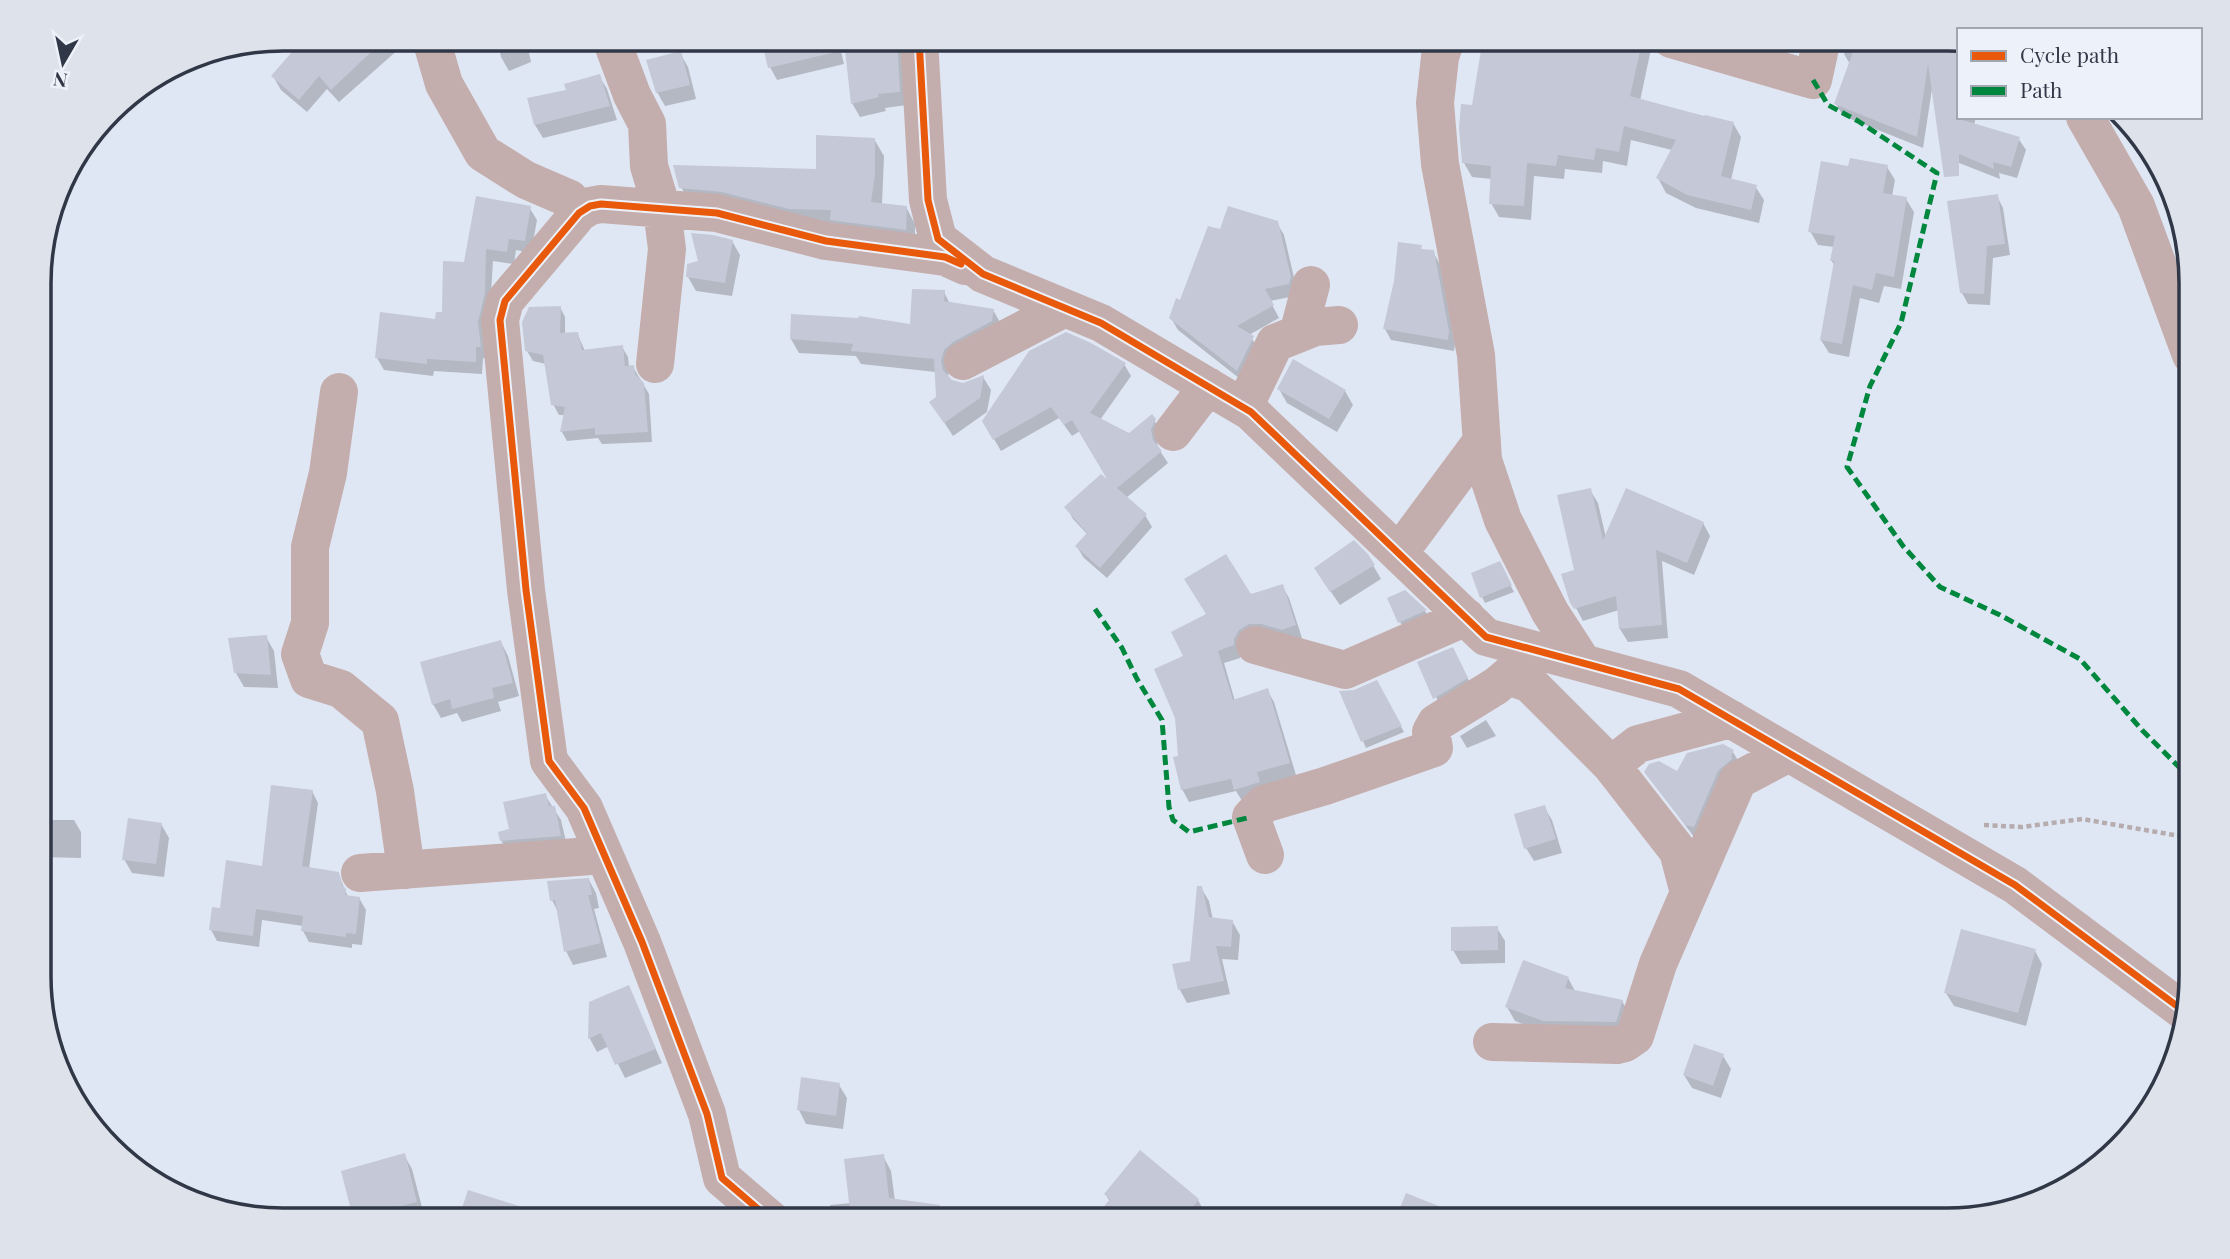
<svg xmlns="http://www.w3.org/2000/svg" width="2230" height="1259" viewBox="0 0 2230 1259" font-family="'Playfair Display',serif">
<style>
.shadow{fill:#0003}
.building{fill:#c5c8d6}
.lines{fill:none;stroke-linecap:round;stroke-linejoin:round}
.path{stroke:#b6abad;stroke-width:4.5;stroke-dasharray:5 3.5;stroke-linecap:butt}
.minor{stroke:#c4aead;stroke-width:38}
.quiet{stroke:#00873e;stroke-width:5;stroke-dasharray:10 5;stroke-linecap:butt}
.cycleway-casing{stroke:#edf1f9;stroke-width:11}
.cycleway{stroke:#e8590c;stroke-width:7}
.rim{fill:none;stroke:#303746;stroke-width:3.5}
</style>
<rect width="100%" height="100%" fill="#e0e7f4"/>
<path class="shadow" d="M338,39h56l6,9 -61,54 -12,-13 -20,23 -26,-22 -8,-14z
M497,39h29l5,23 -22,9 -8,-14z
M838,39l6,25 -67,16 -7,-13z
M846,39h58l3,66 -22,3 1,3 -26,6 -8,-14z
M1496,39h149l6,10 -11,52 93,22 8,14 -10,43 24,6 9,14 -5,23 -63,-15 -30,-15 -8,-15 14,-28 -41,-10 -4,26 -24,-5 -1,12 -37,-4 -1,10 -30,-3 -3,44 -32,-3 -8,-14 1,-24 -20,-2 -8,-14 9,-56z
M1779,39h26l-1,6z
M1849,39h99l11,78h17l-2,8 44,13 8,12 -9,28 -18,-5 1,6 -51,-20 -17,-70 -9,59 -80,-32 -7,-12 14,-40 -6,-10z
M680,53l8,14 8,32 -31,7 -8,-14z
M599,76l8,13 10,31 -74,18 -8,-13 -6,-25 39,-9z
M874,139l10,17 -2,49 24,2 9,17v22l-224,-42 -10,-17 137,-16z
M1887,167l8,13 -3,16 14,3 8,13 -13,77 -17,-3 -5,17 -19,-5 -11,59 -20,-4 -8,-13 14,-74 -4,-6 3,-13 -16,-2 -8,-14 39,-63z
M1997,196l6,12 7,47 -17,3 -3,47 -22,-1 -6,-11z
M529,207l8,13 -6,33 -15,-3 -2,14 -21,-3 -6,98 -4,-1 -1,16 -48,-3 -1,5 -49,-6 -7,-12 60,-37 6,-7 23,-51z
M1277,223l7,12 13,55 -2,6 -25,5 9,17 -30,17 11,15 -16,32 -66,-52 -7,-12 50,-86z
M732,241l8,14 -8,41 -36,-5 -8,-14 13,-15z
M1420,247l3,4 10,1 7,12 15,80 -1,7 -63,-11 -6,-11z
M944,292l6,12 43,6 8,14 -50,40 -3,12 3,5 12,4 20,-8 8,13 -4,22 -34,24 -22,-34 7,-4 -2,-26 -75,-8 -5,-8 -57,-3 -8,-14 121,-13z
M560,307l5,10v17l12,-1 8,18 37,-4 6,10 1,10h4l16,27 3,48 -50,2 -4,-6 -31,3 -5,-9 3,-17h-6l-6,-11 -7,-40 -13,-3 -6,-10z
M1124,364l7,12 -31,44 30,15 24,-15 7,12 -4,9 1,7 10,15 -42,35 19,17 7,12 -45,51 -23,-20 -7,-11 11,-12 -15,-16 -6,-11 45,-22 -32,-55 -8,5 -13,-18 -58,33 -17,-29z
M1279,389l66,2 8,14 -16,27 -50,-29z
M1590,490l8,13 8,35 97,-15 7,13 -16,39 -32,-14 6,77 -40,4 -8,-13 -1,-19 -36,11 -7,-13v-37z
M1367,555l14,24 -41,26 -16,-23z
M1499,564l15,28 -29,11 -3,-6z
M1282,586l7,12 13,40 -62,14v6l-16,5 11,38 32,-11 7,12 22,73 -54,26 -6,-10 -47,11 -7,-13 -2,-32 6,-100 64,-61z
M1405,592l20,19 8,13 -25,11 -8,-13z
M266,637l8,14 4,37 -34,-1 -8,-14z
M501,642l7,14 11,40 -21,6 3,9 -39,11 -5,-9 -16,5 -8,-14z
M1460,662l14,30 -31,19 -24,-48z
M1376,682l28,50 -38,16 -24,-55 12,-1z
M1486,720l10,16 -29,12 -7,-12z
M1733,752l7,12 -46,73 -48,-65 32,1z
M312,791l6,12 -9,66 29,4 10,24 11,1 7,12 -4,35 -10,-1v4l-43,-6 -6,-11v-5l-41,-6 -3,27 -42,-6 -6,-11 10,-20 42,-42z
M545,795l16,25 7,30 -59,4 -8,-14z
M1544,807l8,13 10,33 -28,8 -8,-13z
M41,820h33l7,12v26l-40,-1z
M161,824l8,14 -5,39 -32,-4 -8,-14z
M589,880l7,13 3,15 -5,1 13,48 -34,8 -7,-14 -8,-39 -6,-12z
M1201,888l8,13 4,19 19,1 8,14 -2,25 -16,-1 8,35 -43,9 -7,-13 12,-28z
M1497,928l8,13v22l-44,1 -8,-14z
M2035,951l7,13 -16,62 -72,-20 -8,-13z
M1568,978l7,13 47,10 8,14 -6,20h-72l-37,-14 -8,-14z
M628,987l34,76 -37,15 -16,-32 -12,6 -7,-13 1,-36z
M1723,1056l8,13 -10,29 -29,-10 -8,-13z
M839,1085l8,13 -4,31 -37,-5 -7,-14z
M1140,1152l58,48 7,13 -6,7h-104l15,-18 -4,-7z
M404,1155l8,14 12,46 -20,5h-48l-2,-3z
M883,1156l8,15 4,30 27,9 52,4 3,6h-143l-4,-15 21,-2z
M469,1192l43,13 28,5 6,10h-86z"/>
<path class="building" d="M304,38h82l-55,52 -12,-14 -20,24 -28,-24z
M761,38h136l3,54 -22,2 1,3 -28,7 -6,-54 -77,18z
M1483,38h160l-13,58 74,20 1,-1 29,7 -13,54 36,9 -6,25 -64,-15 -31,-17 20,-38 -52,-14 -5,26 -23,-4 -2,12 -36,-5 -2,11 -29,-3 -3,43 -35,-2 2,-38 -29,-3 -3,-35 2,-24 11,1z
M1858,38h90l11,3v78l61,18 -9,30 -18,-5 1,7 -35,-15v22l-15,1 -16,-113 -11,73 -83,-33z
M681,51l9,34 -34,8 -10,-33z
M600,74l10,32 -76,19 -7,-27 39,-8 -2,-6z
M816,135l59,3v37l-4,27 36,4 -1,24 -76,-10 1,-10 -42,-1 -67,-17 -43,-4 -6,-23 143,4z
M1850,158l38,7 -5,28 24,4 -13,80 -18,-4 -4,17 -19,-5 -11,59 -22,-4 14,-79h-4l5,-25 -27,-4 13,-71 27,5z
M1998,194l7,50 -18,2 -3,48 -24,-1 -13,-92z
M476,196l55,10 -6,35 -16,-2 -2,13 -21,-3 -1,44 -7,29 3,25h-5v15l-49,-3v5l-52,-6 5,-46 55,7 1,-7h6l1,-51 21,1z
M1228,206l50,15 13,56 -2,7 -24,5 9,16 -37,21 17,10 -17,35 -68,-53 7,-20 4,2 28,-74 12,3z
M691,233l22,2 20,5 -8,43 -39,-6 1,-13 11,-3z
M1398,242l24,3 -1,4 13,1 15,81 -1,9 -65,-11 11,-48z
M912,289l33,1 -1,11 50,8 -2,12 -39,21 -9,8 -3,11 2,9 9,10 11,3 21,-8 -4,23 -36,25 -15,-21 7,-5 -2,-38 -83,-8 2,-7 -63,-5 1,-25 67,4 1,-2 51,8z
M561,306l-1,27 18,-1 4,18 41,-5 2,21 9,-1 1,9 9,9 4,49 -53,3v-7l-35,4 5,-25 -14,-2 -8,-50 -18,-4 -3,-29 7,-15z
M1066,332l25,11 35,20 -36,50 39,20 23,-19 4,5 -5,10 2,11 9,11 -45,37 30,26 -47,54 -25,-22 12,-13 -23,-26 37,-33 6,5 -35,-59 -8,5 -13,-18 -58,33 -11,-19 47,-70z
M1293,359l53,31 -17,29 -52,-30z
M1591,488l12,52 23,-52 78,34 -17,41 -31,-13 6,75 -43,4 -3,-33 -42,13 -4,-6 -9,-29 13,-4 -17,-75z
M1354,540l14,14 7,11 -45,27 -16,-24z
M1226,554l25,40 32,-10 13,41 -14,5 -21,-6h-12l-10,6 -5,9v6l-16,6 15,49 35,-12 22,75 -33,9 3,10 -26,8 -3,-11 -50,11 -8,-33 5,-1 -3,-38 -21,-49 29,-13 -12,-24 35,-18 -22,-35z
M1500,561l12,24 -32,13 -9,-25z
M1405,590l22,20 -29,13 -11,-25z
M267,635l4,40 -37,-2 -6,-35z
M501,640l12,43 -21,5 2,10 -42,11 -2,-10 -18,6 -12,-43z
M1453,647l15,31 -35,21 -16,-37z
M1377,680l25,46 -41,16 -22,-51 15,-1z
M1723,744l11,6 -3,7 2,1 -15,13 -24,56 -9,-2 -41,-53 5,-8 10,-3 18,10 10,-18z
M271,785l42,5 -11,76 37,6 3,13 4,4 -1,6 15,2 -4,37 -10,-1v4l-45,-6 2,-15 -47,-7 -3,27 -44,-6 3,-23 8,1 6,-48 36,6z
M546,793l3,13h6l6,30 -61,5 -2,-9 11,-3 -6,-27z
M1545,805l11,34 -32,10 -10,-35z
M128,818l34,5 -6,41 -34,-4z
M589,878l3,17h-4l13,48 -37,9 -9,-52 -5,1 -3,-20z
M1197,886h5l7,31 24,3 -2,27 -15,-1 8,35 -46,9 -6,-26 18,-3z
M1498,926v24l-47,1v-24z
M1961,929l75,20 -18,64 -74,-20z
M1523,960l46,17 -4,11 58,12 -7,22 -73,-1 -38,-14z
M629,985l27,64 -41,16 -14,-32 -13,6 1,-37z
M1694,1044l30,10 -11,32 -30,-11z
M801,1077l39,6 -4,33 -39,-6z
M1140,1150l59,49 -16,21h-90l17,-21 -6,-5z
M405,1153l12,49 -64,16 -12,-47z
M884,1154l5,44 51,7 -1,15h-88l-7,-61z
M468,1190l80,25 -1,5h-89z
M1406,1193l65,26 -1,1h-75z"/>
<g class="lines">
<path class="path" d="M1984,825l38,2 60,-8 109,19"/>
<path class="minor" d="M431,39l13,45 39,69 43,27 44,19 9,14
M611,39l21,56 15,29 2,42 13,43 5,40 -12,115
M919,39l9,161 10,39 45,35 118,49 150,89 235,225 193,52 336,196 170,127
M1446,39l-6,18 -5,46 5,61 36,191 7,105 20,60 47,92 33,51
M1671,39l142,41 9,-41
M2085,117l51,89 55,149
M1298,334l13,-49
M963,361l102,-53
M339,392l-11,81 -18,74v76l-10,31 9,25 32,10 39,32 15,70 11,79
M1244,407l31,-64 40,-16 24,-2
M1173,432l35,-46
M1399,553l83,-112
M1255,645l90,25 121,-53
M1265,855l-14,-38 13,-13 61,-18 109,-38 -3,-16 5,-9 60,-37 12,-10 22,8 81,81
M360,873l244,-18
M1689,893l-11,-42 -67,-86 27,-21 93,-25
M1492,1042l125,3 8,-2 10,-7 23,-72 80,-184 51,-27
M771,1220l-49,-42 -15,-64 -65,-172 -58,-134 -35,-47 -23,-171 -26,-270 5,-19 74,-88 11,-7 11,-2 116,9 109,28 119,16 20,9"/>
<path class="quiet" d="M1813,80l15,25 30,16 79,52 -36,150 -31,63 -23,81 56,79 37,41 60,28 80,44 62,71 49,49
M1095,609l27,39 15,31 25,41 7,87 4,13 16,12 62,-15"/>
<defs>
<path id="cycleway" d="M919,39l9,161 10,39 45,35 118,49 150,89 235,225 193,52 336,196 170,127
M771,1220l-49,-42 -15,-64 -65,-172 -58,-134 -35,-47 -23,-171 -26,-270 5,-19 74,-88 11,-7 11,-2 116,9 109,28 119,16 16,7"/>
</defs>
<use href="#cycleway" class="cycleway-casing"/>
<use href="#cycleway" class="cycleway"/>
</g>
<path d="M0 0H2230V1259H0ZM283 51H1947A232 232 0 0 1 2179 283V976A232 232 0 0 1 1947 1208H283A232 232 0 0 1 51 976V283A232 232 0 0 1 283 51Z" fill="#dee2eb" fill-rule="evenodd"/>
<path class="rim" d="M283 51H1947A232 232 0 0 1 2179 283V976A232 232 0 0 1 1947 1208H283A232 232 0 0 1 51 976V283A232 232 0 0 1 283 51Z"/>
<rect x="1957" y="28" width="245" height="91" fill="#edf1f9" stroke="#a1a7b1" stroke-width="2"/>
<rect x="1971" y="51" width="35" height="10" fill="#e8590c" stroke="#a1a7b1" stroke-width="2"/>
<text x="2020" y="63" font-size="21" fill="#303746">Cycle path</text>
<rect x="1971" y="86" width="35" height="10" fill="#00873e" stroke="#a1a7b1" stroke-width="2"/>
<text x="2020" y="98" font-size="21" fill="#303746">Path</text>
<g transform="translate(63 63) rotate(189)" stroke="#edf1f9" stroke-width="5" paint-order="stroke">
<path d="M0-5L12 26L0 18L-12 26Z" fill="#303746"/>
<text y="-10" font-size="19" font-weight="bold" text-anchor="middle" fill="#303746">N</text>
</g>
</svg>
